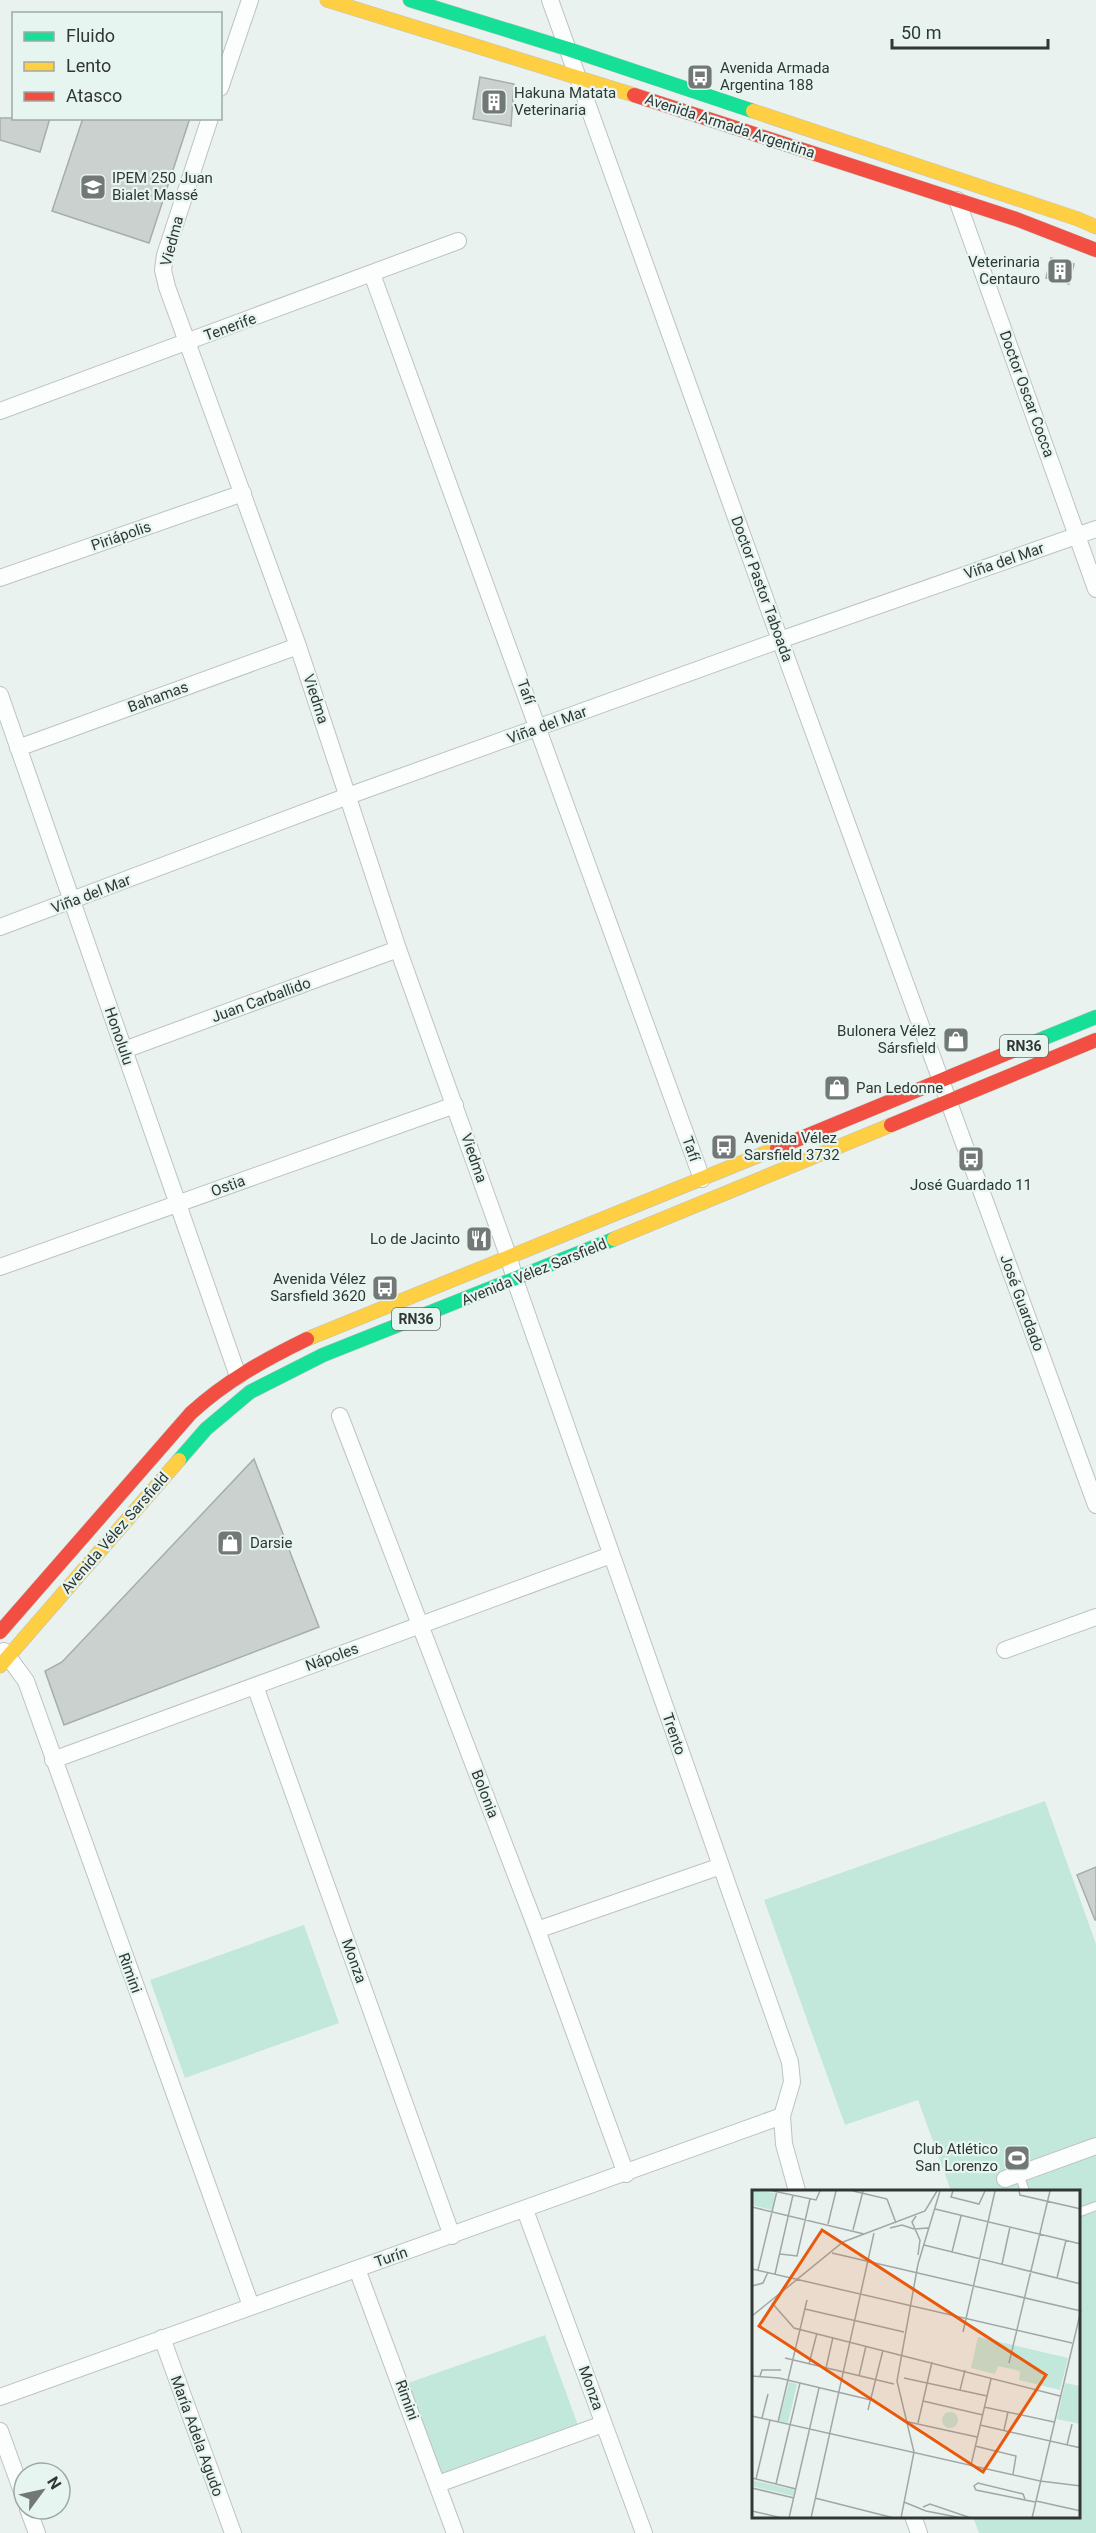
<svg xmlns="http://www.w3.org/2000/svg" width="1096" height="2533" viewBox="0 0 1096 2533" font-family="Roboto,sans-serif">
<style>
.green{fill:#c2e8db}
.building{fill:#cbd1cf;stroke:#a7adab;stroke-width:1.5}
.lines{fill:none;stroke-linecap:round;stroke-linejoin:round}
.lane-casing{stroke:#bdc3c1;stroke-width:10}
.street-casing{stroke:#bdc3c1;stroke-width:18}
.fast-casing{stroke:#bdc3c1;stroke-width:15}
.slow-casing{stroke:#bdc3c1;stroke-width:15}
.jam-casing{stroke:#bdc3c1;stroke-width:15}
.lane{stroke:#fcfdfd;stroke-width:8}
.street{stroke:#fcfdfd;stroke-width:16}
.fast{stroke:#16e098;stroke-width:14}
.slow{stroke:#ffcf43;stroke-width:14}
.jam{stroke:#f24e42;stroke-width:14}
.labels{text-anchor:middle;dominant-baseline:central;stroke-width:4.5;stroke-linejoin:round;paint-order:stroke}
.shield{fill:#e6f5f0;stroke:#67706d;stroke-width:1.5}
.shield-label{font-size:14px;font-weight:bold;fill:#313735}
.poi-label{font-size:15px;fill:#313735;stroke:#e6f5f0;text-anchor:start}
.street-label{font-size:15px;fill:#313735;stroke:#e6f5f0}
.inset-road{fill:none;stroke:#a0a7a5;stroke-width:1.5}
.view{fill:#e8590c;fill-opacity:0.15;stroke:#e8590c;stroke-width:3}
.inset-edge{fill:none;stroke:#313735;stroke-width:3}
</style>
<rect width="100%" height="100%" fill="#eaf2ef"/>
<path class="green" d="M1045,1801l51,143v589h-117l-6,-16 107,-1v-325h-129l-33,-91 -73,25 -81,-225z
M304,1925l35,98 -154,55 -35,-98z
M545,2335l34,93 -140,50 -34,-94z"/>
<path class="building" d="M480,77l34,7 -3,42 -38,-7z
M0,118h50l-10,34 -40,-12z
M83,118h107l-41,125 -97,-32z
M1051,258l23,6 -5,20 -23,-6z
M254,1459l65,168 -255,98 -19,-54 17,-9z
M1096,1867v53h-1l-18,-45z"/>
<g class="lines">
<defs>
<path id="lane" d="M1019,2174l6,17
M1080,2212l16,-6"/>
<path id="street" d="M550,0l230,640 316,865
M220,88l30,-88
M210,118l-45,137 -2,15 4,17 131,359 100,303 111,309 6,22 275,782 2,20 -10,34 2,28 13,47
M957,200l139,389
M372,274l330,905
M0,411l458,-170
M0,578l243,-85
M0,695l238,681
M18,748l280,-102
M0,927l348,-131 432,-156 316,-111
M124,1050l274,-101
M0,1267l455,-162
M340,1416l197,514 89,244
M1005,1650l91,-33
M4,1651l22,30 225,625
M255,1686l197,550
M53,1760l558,-205
M537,1930l184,-64
M1005,2179l91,-33
M525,2210l119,323
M357,2269l98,264
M162,2338l71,195
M0,2397l782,-281
M0,2431l24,66
M438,2484l165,-60
M28,2509l9,24
M913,2516l6,17"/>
<path id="fast" d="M410,0l158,49 185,62
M1022,1047l74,-30
M179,1460l27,-31 44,-37 73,-37 291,-116"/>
<path id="slow" d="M327,0l307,95
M753,111l325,108 18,8
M614,1239l277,-114
M307,1339l470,-191
M0,1666l179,-206"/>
<path id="jam" d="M634,95l382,124 80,31
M891,1125l205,-85
M777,1148l245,-101
M0,1632l191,-219c35,-32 73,-53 116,-74"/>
</defs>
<use href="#lane" class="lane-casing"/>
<use href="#street" class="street-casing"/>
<use href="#fast" class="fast-casing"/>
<use href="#slow" class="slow-casing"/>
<use href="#jam" class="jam-casing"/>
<use href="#lane" class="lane"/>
<use href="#street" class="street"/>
<use href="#fast" class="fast"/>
<use href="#slow" class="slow"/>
<use href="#jam" class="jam"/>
</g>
<defs>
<symbol id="bus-square" viewBox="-11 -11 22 22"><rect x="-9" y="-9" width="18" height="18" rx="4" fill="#727876" stroke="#e6f5f0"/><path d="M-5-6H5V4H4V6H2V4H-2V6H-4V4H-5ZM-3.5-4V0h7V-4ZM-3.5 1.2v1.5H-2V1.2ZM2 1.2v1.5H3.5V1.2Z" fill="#fff"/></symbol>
<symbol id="building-square" viewBox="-11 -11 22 22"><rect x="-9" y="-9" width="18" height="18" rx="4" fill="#727876" stroke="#e6f5f0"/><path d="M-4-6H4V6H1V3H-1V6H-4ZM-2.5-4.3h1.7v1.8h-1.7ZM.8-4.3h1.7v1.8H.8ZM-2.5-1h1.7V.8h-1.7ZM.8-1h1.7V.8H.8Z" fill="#fff"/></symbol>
<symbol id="school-square" viewBox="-11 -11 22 22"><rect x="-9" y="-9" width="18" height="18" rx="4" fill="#727876" stroke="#e6f5f0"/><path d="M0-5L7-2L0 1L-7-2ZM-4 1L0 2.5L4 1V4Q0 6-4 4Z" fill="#fff"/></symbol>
<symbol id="shop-square" viewBox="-11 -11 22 22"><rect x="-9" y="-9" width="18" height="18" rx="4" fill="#727876" stroke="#e6f5f0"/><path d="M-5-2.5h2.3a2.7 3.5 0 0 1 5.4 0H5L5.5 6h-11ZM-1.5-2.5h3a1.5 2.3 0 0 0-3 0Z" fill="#fff"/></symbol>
<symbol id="restaurant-square" viewBox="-11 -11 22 22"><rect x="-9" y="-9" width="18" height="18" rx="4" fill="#727876" stroke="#e6f5f0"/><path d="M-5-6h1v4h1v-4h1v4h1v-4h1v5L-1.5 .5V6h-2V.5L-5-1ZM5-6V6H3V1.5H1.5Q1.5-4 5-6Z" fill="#fff"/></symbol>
<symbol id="stadium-square" viewBox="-11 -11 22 22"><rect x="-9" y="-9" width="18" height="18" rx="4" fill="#727876" stroke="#e6f5f0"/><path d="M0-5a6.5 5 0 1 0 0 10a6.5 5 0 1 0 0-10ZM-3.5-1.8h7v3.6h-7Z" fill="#fff"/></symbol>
</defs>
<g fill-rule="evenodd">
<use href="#bus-square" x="685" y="62" width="30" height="30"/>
<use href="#building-square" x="479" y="87" width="30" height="30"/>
<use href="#school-square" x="78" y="172" width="30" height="30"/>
<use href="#building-square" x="1045" y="256" width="30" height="30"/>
<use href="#shop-square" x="941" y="1025" width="30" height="30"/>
<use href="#shop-square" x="822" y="1073" width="30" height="30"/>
<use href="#bus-square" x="709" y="1132" width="30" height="30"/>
<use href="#bus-square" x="956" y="1144" width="30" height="30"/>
<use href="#restaurant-square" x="464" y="1224" width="30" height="30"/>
<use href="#bus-square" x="370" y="1273" width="30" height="30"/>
<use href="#shop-square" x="215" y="1528" width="30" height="30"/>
<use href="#stadium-square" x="1002" y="2143" width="30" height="30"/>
</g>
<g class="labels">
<g class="shield">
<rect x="1000" y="1035" width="48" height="22" rx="4.5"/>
<rect x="392" y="1308" width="48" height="22" rx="4.5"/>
</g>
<g class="shield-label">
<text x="1024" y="1046">RN36</text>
<text x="416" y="1319">RN36</text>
</g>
<g class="poi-label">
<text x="720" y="68">Avenida Armada<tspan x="720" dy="17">Argentina 188</tspan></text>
<text x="514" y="93">Hakuna Matata<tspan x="514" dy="17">Veterinaria</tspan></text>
<text x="112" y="178">IPEM 250 Juan<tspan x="112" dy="17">Bialet Massé</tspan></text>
<text x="1040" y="262" text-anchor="end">Veterinaria<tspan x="1040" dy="17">Centauro</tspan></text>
<text x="936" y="1031" text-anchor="end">Bulonera Vélez<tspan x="936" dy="17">Sársfield</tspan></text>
<text x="856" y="1088">Pan Ledonne</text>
<text x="744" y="1138">Avenida Vélez<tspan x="744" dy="17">Sarsfield 3732</tspan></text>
<text x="971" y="1185" text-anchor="middle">José Guardado 11</text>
<text x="460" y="1239" text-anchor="end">Lo de Jacinto</text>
<text x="366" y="1279" text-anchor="end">Avenida Vélez<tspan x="366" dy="17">Sarsfield 3620</tspan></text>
<text x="250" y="1543">Darsie</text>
<text x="998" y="2149" text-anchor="end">Club Atlético<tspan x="998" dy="17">San Lorenzo</tspan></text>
</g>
<g class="street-label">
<text transform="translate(730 126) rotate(18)">Avenida Armada Argentina</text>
<text transform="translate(172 241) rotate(-75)">Viedma</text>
<text transform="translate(230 327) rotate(-20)">Tenerife</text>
<text transform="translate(1027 394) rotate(70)">Doctor Oscar Cocca</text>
<text transform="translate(121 536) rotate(-19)">Piriápolis</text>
<text transform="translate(1004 561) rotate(-19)">Viña del Mar</text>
<text transform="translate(762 589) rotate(70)">Doctor Pastor Taboada</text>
<text transform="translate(526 692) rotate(70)">Tafí</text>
<text transform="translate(158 697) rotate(-20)">Bahamas</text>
<text transform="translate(316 699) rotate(72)">Viedma</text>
<text transform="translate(547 725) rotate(-20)">Viña del Mar</text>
<text transform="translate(91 894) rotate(-21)">Viña del Mar</text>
<text transform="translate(261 1000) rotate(-20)">Juan Carballido</text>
<text transform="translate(119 1036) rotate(71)">Honolulu</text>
<text transform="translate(691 1149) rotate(70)">Tafí</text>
<text transform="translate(474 1158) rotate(71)">Viedma</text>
<text transform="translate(228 1186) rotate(-20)">Ostia</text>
<text transform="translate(534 1272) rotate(-22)">Avenida Vélez Sarsfield</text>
<text transform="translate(1022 1303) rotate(70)">José Guardado</text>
<text transform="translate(115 1533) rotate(-49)">Avenida Vélez Sarsfield</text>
<text transform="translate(332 1657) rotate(-20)">Nápoles</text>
<text transform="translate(674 1734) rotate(71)">Trento</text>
<text transform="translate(485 1794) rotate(69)">Bolonia</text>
<text transform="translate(354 1961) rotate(70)">Monza</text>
<text transform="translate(130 1973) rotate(70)">Rimini</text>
<text transform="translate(391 2257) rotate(-19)">Turín</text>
<text transform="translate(591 2388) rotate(70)">Monza</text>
<text transform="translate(407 2400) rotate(70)">Rimini</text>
<text transform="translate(197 2436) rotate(70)">María Adela Agudo</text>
</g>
</g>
<g transform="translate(752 2190)">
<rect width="328" height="328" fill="#eaf2ef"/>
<path d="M0,1l23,2 -3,17 -20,-5zM226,147l90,21 -8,32 -41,-10 1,-9 -22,-5 -3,8 -24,-6zM37,192l8,2 -9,39 -9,-2zM313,193l15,3v38l-23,-5zM190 230a8 8 0 1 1 16 0a8 8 0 1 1-16 0ZM0,290l43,10 -2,6 -41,-10z" fill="#c2e8db"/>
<path class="inset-road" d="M21,1l43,9 4,-9M101,1l34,8M201,1l-2,6 28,7 6,-13M267,1l1,4 61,14M135,9l9,24M0,17l112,27M183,19l146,35M164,26l-4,6 3,7 13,-1M76,34l8,-33M138,38l12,-3 12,4M163,39l5,11 -2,15M101,40l10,-39M172,55l157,39M200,62l9,-36M80,63l249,58M28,64l17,2 13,-57M250,74l8,-37M0,79l320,74M6,80l19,-79M23,84l18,-79M305,88l9,-38M0,96l11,-3 5,-11M20,113l22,25 266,68M53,119l99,23M0,126l91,-74 82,-31 12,-20M211,142l32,-141M33,168l109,26M257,173l41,-172M57,174l8,-31M74,178l7,-31M0,186l27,2 92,22M8,186l2,-6h19M107,186l7,-30M152,188l83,18M208,200l5,-20M171,211l60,14M232,217l70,15M116,220l15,-60M0,226l288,65 41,5M10,228l6,-24M152,231l73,16M26,232l29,-122M166,233l14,-61M228,235l101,23M252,240l4,-18M315,255l5,-21M223,256l41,10 -3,18M219,275l20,-86M0,288l44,11M4,289l14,-59M24,294l24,-101M0,298l42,10M63,308l79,20M273,309l-2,-5 -45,-11 -4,3 2,4 59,12M284,311l45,10M152,312l22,9 36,7M171,317l7,-3 41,14M0,321l30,7M37,328l30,-130M59,328l63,-285M149,328l13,-66 -17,-71 21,-117 22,-73M280,328l49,-208"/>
<path class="view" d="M70,40l224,145 -63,97 -224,-146z"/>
<rect width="328" height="328" class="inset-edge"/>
</g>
<rect x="12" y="12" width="210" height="108" fill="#e6f5f0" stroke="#9ea9a5" stroke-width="1.5"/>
<rect x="24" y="32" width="30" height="9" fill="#16e098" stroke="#9ea9a5" stroke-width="1.5"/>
<text x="66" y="42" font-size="18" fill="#313735">Fluido</text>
<rect x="24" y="62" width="30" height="9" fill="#ffcf43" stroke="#9ea9a5" stroke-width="1.5"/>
<text x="66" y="72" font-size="18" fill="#313735">Lento</text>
<rect x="24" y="92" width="30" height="9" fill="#f24e42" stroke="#9ea9a5" stroke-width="1.5"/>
<text x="66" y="102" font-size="18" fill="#313735">Atasco</text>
<g transform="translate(42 2491) rotate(57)"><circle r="28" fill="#e6f5f0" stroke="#9ea9a5" stroke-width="1.5"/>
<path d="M0-4.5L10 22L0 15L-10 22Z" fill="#727876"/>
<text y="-9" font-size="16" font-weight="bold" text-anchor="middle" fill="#313735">N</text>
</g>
<path d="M892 39v9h156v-9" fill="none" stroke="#313735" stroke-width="3"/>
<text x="901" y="39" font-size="18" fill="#313735" stroke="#e6f5f0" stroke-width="4.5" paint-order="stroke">50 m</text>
</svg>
